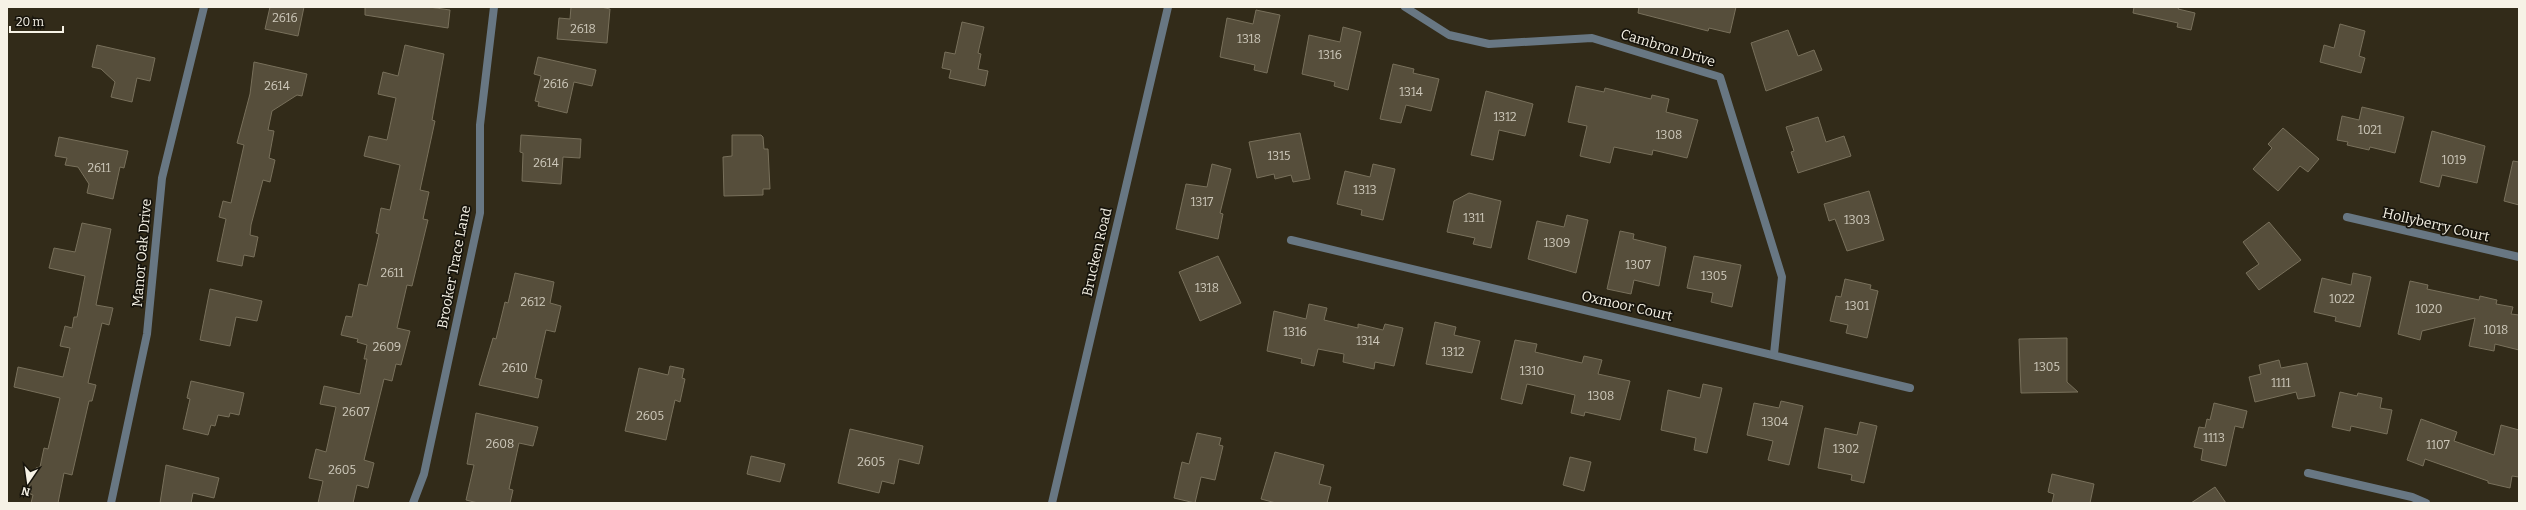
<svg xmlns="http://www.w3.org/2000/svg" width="2526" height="510" viewBox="0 0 2526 510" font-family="Bitter,serif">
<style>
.building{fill:#564e3b;stroke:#78705b}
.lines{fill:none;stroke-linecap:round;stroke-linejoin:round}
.minor{stroke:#687783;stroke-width:8}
.labels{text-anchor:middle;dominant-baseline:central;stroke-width:3.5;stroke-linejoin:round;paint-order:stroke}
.number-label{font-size:12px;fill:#cec9bb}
.street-label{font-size:14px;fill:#f6f2e6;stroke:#17140c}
</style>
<rect width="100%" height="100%" fill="#322b19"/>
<path class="building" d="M270,7h34l-6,29 -33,-7z
M365,7h64l21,3 -2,18 -83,-13z
M571,7h30l9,2 -3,34 -50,-4 2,-21 11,1z
M1639,7h97l-6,26 -21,-5 -1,3 -70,-18z
M2134,7h45l-1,2 17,4 -4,17 -14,-3 1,-4 -45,-10z
M1256,10l24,5 -13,58 -13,-3 1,-5 -35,-8 7,-39 26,6z
M962,22l22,5 -6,26 3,1 -3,15 10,2 -3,15 -36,-8 2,-8 -9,-2 3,-16 10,2z
M2340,24l25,7 -6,25 6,2 -4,15 -41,-11 4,-17 10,3z
M1343,27l18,5 -13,58 -14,-4 1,-4 -33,-8 7,-39 31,7z
M1788,30l10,26 16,-6 8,20 -56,21 -15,-48z
M97,45l58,13 -5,23 -13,-3 -5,24 -21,-5 4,-15 -14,-13 -9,-2z
M405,45l39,9 -12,66 3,1 -15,69 9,2 -6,27 5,1 -16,66 -5,-1 -10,43 13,3 -9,34 -5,-1 -4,17 -8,-2 -20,81 10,3 -6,25 -11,-3 -4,18h-35l5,-22 -14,-3 7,-29 10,3 10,-45 -16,-3 4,-18 36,8 7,-35h-3l3,-14 -10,-3 1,-3 -17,-4 5,-19 6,1 7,-33 8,2 12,-52 -3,-1 5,-25 9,2 10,-45 -36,-9 5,-20 18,4 9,-42 -18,-4 5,-22 15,4z
M538,57l58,13 -4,16 -18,-4 -7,31 -29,-7 1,-4 -4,-1 6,-25 -7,-2z
M254,62l53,12 -5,22 -5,-1 -25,16 -4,19 6,1 -5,27 6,2 -5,22 -7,-2 -12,45 -1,10 8,2 -4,20 -10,-2 -2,11 -25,-5 9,-42 -7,-2 4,-16 8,2 13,-58 -7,-2 13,-49z
M1393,64l21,5 -1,4 26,6 -8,32 -25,-6 -5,18 -21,-4z
M1576,86l28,6 1,-4 46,11 1,-4 17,4 -3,13 32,8 -11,38 -34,-8 -1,5 -38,-8 -4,16 -30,-7 7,-30 -19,-4z
M1486,91l47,13 -8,32 -26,-6 -6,30 -22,-5z
M2362,107l42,10 -9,36 -25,-6 -1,3 -22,-5 1,-3 -11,-2 5,-24 17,4z
M1818,117l8,25 18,-6 7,20 -53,17 -7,-21 3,-1 -8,-24z
M2283,128l36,31 -11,13 -8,-6 -22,25 -25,-22 19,-21 -4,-4z
M2432,131l53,15 -8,37 -35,-8 -3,12 -19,-5z
M1300,133l10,46 -17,3 -2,-7 -16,4 -1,-5 -17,4 -8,-36z
M521,135l60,4 -1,19 -17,-1 -2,27 -39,-3 1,-28 -3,-1z
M732,135h29l2,2 1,12h4l2,40h-7v6l-39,1 -1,-39 9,-1z
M59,137l69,14 -4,17 -4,-1 -7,32 -26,-6 2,-9 -11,-17 -13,-2 2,-7 -12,-2z
M2513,161l6,1v43l-15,-4z
M1212,164l19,5 -11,44 3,1 -5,25 -42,-10 10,-45 21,3z
M1373,164l22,5 -12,51 -22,-5 1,-5 -25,-6 8,-33 25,6z
M1869,191l15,49 -37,11 -12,-32 -6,2 -5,-17z
M1469,193l32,8 -10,47 -18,-4 2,-6 -28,-6 7,-31z
M1567,215l21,5 -12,53 -48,-14 9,-38 27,6z
M2269,222l32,38 -42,30 -13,-17 13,-9 -16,-22z
M82,223l29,6 -15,76 17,3 -4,17 -7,-2 -14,60 8,2 -4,16h-3l-17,74 -8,-2 -6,30h-27l2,-8 -7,-2 4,-19 5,1 1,-7 4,-1 4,-19 4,1 12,-51 -46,-11 4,-20 45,10 7,-29 -10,-2 5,-20 7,2 2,-11h3l8,-41 -36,-8 5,-20 21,4z
M1620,231l14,3 -1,5 33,8 -7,39 -25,-6 -3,14 -24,-5z
M1218,256l23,47 -41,18 -21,-49z
M1694,256l47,9 -9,42 -21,-5 2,-9 -26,-5z
M515,273l39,9 -4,21 11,3 -6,26 -9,-2 -11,48 7,2 -4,18 -59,-13 14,-47 3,1 9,-37 3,1z
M2353,273l18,4 -11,50 -25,-6 1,-4 -22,-5 8,-34 29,7z
M1845,279l26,6 -1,4 8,2 -11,47 -21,-5 2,-8 -18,-4 6,-25 5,1z
M2410,281l18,4 -1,4 52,11 1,-4 17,4 -1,4 17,3 -2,7 8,1v35l-24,-6 -1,7 -25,-5 6,-28 -53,13 -2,9 -22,-6z
M210,289l52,12 -5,20 -21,-4 -6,29 -30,-6z
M1309,304l18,4 -3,12 34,8v-4l25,6 2,-6 18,4 -9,38 -19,-4 -1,7 -31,-7 1,-8 -26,-5 -4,17 -13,-3 1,-4 -35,-8 7,-40 32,8z
M1435,322l21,5 -2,8 26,6 -8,32 -46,-9z
M2067,338v44l11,10 -57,1 -2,-54z
M1515,340l22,4 -2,8 47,11 2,-7 18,4 -4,14 32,7 -10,39 -35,-8 -1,4 -13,-3 4,-18 -48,-11 -5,20 -21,-5z
M2279,360l2,8 26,-5 8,33 -17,3 -2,-7 -41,10 -6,-25 12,-3 -2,-9z
M670,366l14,3 -2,9 3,1 -5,23 -5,-2 -9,40 -41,-9 14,-63 29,7z
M191,381l53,12 -5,22 -9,-2 -1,4 -11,-2 -3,11 -4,-1 -3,10 -25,-6 7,-30 -3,-1z
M1703,384l19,4 -15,65 -13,-3 2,-12 -35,-8 7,-40 32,8z
M2340,392l17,4 1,-3 24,5 -2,10 12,2 -5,24 -36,-8 -1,5 -18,-4z
M1781,401l22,5 -14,59 -21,-5 5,-19 -26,-6 7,-32 25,5z
M2214,403l33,8 -4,17 -8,-2 -9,40 -25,-6 2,-11 -9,-2 5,-20 6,1 2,-9 3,1z
M476,413l62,14 -5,19 -14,-3 -10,46 4,1 -3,13h-32l-12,-3 8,-35 -7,-1z
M2421,419l36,13 -3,9 40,14 7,-30 18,5v47l-7,-1 -2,12 -22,-5v-2l-63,-22 -2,7 -16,-6z
M1860,422l17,4 -13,57 -13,-3 1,-5 -34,-7 7,-40 32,7z
M850,429l73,17 -4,18 -20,-5 -5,25 -12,-3 -3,12 -41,-10z
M1197,433l24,5 -2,7 4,1 -8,34 -14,-3 -6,26 -21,-5 8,-36 7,2z
M1275,452l49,13 -5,19 12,3 -4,16h-51l-15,-4z
M751,456l34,8 -5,18 -33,-8z
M1570,457l21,5 -7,29 -21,-6z
M166,465l53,13 -5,20 -21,-5 -2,10h-31z
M2052,474l42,10 -4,19h-38l2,-9 -6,-2z
M2215,487l11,16h-35z"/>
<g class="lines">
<path class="minor" d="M1405,7l44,28 40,9 103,-6 128,39 62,200 -8,77
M2347,217l172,40
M1291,240l619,148
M2308,473l104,24 14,6
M111,503l36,-169 15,-156 42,-171
M413,503l11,-29 56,-261v-88l14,-118
M1052,503l116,-496"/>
</g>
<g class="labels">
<g class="number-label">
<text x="285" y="18">2616</text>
<text x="583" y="29">2618</text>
<text x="1249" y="39">1318</text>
<text x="1330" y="55">1316</text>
<text x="556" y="84">2616</text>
<text x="277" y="86">2614</text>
<text x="1411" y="92">1314</text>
<text x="1505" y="117">1312</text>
<text x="2370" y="130">1021</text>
<text x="1669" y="135">1308</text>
<text x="1279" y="156">1315</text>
<text x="2454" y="160">1019</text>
<text x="546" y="163">2614</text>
<text x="99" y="168">2611</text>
<text x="1365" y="190">1313</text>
<text x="1202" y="202">1317</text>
<text x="1474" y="218">1311</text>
<text x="1857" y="220">1303</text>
<text x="1557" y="243">1309</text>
<text x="1638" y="265">1307</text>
<text x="392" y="273">2611</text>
<text x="1714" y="276">1305</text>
<text x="1207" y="288">1318</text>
<text x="2342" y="299">1022</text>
<text x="533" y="302">2612</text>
<text x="1857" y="306">1301</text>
<text x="2429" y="309">1020</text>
<text x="2496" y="330">1018</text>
<text x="1295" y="332">1316</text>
<text x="1368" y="341">1314</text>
<text x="387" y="347">2609</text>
<text x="1453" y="352">1312</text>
<text x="2047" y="367">1305</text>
<text x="515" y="368">2610</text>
<text x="1532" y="371">1310</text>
<text x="2281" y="383">1111</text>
<text x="1601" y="396">1308</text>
<text x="356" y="412">2607</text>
<text x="650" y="416">2605</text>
<text x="1775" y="422">1304</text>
<text x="2214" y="438">1113</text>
<text x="500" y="444">2608</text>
<text x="2438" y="445">1107</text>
<text x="1846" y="449">1302</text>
<text x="871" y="462">2605</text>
<text x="342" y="470">2605</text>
</g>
<g class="street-label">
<text transform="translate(1668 48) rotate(17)">Cambron Drive</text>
<text transform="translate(2436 225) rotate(13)">Hollyberry Court</text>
<text transform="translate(1097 252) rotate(-77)">Brucken Road</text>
<text transform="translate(142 253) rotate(-85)">Manor Oak Drive</text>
<text transform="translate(454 267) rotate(-79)">Brooker Trace Lane</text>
<text transform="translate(1627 306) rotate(13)">Oxmoor Court</text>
</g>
</g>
<rect width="2526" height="510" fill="none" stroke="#f6f2e6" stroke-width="16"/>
<g transform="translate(28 482) rotate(193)" stroke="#17140c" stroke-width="3" paint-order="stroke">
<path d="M0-3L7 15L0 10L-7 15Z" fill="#f6f2e6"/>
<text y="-6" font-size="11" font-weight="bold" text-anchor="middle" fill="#f6f2e6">N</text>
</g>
<path d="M10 26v6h53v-6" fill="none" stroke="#f6f2e6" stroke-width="2"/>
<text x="16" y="26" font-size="12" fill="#f6f2e6" stroke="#17140c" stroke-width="3" paint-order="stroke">20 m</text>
</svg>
